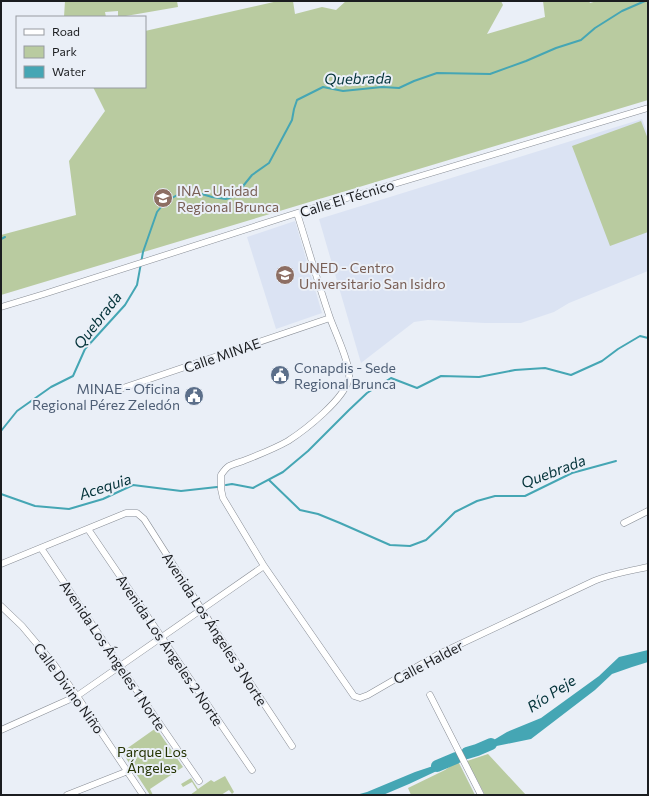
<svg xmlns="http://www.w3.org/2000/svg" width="649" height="796" viewBox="0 0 649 796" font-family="Commissioner,sans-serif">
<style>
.built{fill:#dbe3f3}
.green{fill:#b9cba0}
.water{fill:#45a6b4}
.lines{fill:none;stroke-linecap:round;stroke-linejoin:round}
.stream{stroke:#45a6b4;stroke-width:2}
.river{stroke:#45a6b4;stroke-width:12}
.street-casing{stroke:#888d95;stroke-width:7}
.street{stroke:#fff;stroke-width:6}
.labels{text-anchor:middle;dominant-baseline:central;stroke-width:4;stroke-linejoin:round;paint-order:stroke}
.education-label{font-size:14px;fill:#785e54;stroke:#eaeff7;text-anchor:start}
.street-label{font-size:14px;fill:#1b1d20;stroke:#eaeff7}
.service-label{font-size:14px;fill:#4e5e75;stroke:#eaeff7;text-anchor:start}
.park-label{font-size:14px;fill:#243302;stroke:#eaeff7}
.water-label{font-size:15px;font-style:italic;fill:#033239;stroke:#eaeff7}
</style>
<rect width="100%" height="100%" fill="#eaeff7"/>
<path class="built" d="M642,119l6,15v137l-79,32 -15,9 -33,11h-36l-57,-3 -14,2 -53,41 -42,-144z
M295,221l27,92 -46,16 -29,-92z"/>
<path class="green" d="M65,1h112l1,6 -58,10h-2v-6l-13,1 1,5h-42z
M278,1h15l2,13 27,-7 14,3 10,-9h155l2,4 -16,29 58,-17 -2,-16h46l1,2 7,-2h51v99l-647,195v-60l75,-20 -7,-54 36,-50 -12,-24h52v-56z
M641,121l7,18v93l-38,14 -38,-100z
M156,728l27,39 -33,22 3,6h-3l-28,-43z
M488,754l38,41h-41l-18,-34z
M458,761l17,34h-64l-3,-7 37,-18z
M225,776l9,16 -2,2 -3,-4 -8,5h-31l7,-5 -5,-8 -9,5 -2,-3 10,-6 7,11 13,-9 3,2z"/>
<path class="water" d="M648,650v12l-16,5 -20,7 -17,16 -64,49 -54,11 30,-18 34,-14 58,-42 20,-19z
M451,760l-10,9 -32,15 -26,11h-27l11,-3 48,-20z"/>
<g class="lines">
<path class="stream" d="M1,239l4,-2
M1,431l16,-20 34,-24 22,-11 12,-27 40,-44 12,-20 6,-33 14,-40 8,-10 14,-8 16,-2 17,5 14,2 9,-3 17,-21 17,-12 23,-43 2,-11 3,-9 26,-13 20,4 39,-4 17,1 15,-7 23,-8 53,1 36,-13 30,-13 25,-8 14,-12 27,-17 23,-10
M269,480l31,30 18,4 22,9 50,22 20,1 16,-6 15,-14 14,-14 22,-11 18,-5h30l47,-23 44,-12
M226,485l6,-1 21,4 30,-16 25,-21 41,-41 18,-17 24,-15 26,10 24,-12 38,1 36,-7 30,-2 26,7 31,-14 16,-12 22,-13 8,2
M1,494l34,12 34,3 34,-10 30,-14 48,6 36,-4"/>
<path class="river" d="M467,753l10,-3 14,-6
M437,766l19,-8"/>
<defs>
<path id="street" d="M297,213c11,35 21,70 33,105 5,14 21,47 19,60 -4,21 -44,52 -61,63 -14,8 -30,14 -45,20 -4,1 -9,3 -14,5 -3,2 -6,6 -8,9v14l2,9 41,68 90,130 6,2 8,-3 69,-40 157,-74c17,-7 35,-10 54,-14
M1,307l43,-13 253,-81 351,-105
M114,391l216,-73
M624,523l24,-12
M88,529l164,241
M41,548l79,118 79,115
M1,564l125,-51h11l7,6 58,91 90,136
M1,606l21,20 31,37 24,33 66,99
M430,695l51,100
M1,730l76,-34 187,-130
M67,795l61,-24"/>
</defs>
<use href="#street" class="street-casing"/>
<use href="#street" class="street"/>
</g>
<defs>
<symbol id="university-disc" viewBox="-11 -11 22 22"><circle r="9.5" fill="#8d6e63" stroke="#eaeff7"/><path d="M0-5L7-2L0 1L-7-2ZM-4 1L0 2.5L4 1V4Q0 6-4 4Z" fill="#fff"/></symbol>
<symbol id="civic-disc" viewBox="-11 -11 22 22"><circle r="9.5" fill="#5c6f8a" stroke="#eaeff7"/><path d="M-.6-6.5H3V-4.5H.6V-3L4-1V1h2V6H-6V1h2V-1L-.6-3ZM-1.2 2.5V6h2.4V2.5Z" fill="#fff"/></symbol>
</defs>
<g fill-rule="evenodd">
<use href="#university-disc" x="152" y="187" width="22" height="22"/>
<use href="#university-disc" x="274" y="264" width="22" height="22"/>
<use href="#civic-disc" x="269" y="364" width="22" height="22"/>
<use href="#civic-disc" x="183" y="385" width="22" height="22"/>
</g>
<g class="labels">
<g class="education-label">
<text x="177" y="190">INA - Unidad<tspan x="177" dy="16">Regional Brunca</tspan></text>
<text x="299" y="267">UNED - Centro<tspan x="299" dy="16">Universitario San Isidro</tspan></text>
</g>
<g class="street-label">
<text transform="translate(347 198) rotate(-17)">Calle El Técnico</text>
<text transform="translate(222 355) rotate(-19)">Calle MINAE</text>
<text transform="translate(215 629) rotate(57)">Avenida Los Ángeles 3 Norte</text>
<text transform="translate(170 650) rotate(56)">Avenida Los Ángeles 2 Norte</text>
<text transform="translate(113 655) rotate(56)">Avenida Los Ángeles 1 Norte</text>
<text transform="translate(428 662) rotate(-28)">Calle Halder</text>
<text transform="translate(69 688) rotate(54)">Calle Divino Niño</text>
</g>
<g class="service-label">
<text x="294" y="367">Conapdis - Sede<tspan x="294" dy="16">Regional Brunca</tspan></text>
<text x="180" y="388" text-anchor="end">MINAE - Oficina<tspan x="180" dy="16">Regional Pérez Zeledón</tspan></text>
</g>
<g class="park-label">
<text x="152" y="751">Parque Los<tspan x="152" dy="16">Ángeles</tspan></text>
</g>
<g class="water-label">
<text transform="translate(358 78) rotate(-1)">Quebrada</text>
<text transform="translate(97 320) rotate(-52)">Quebrada</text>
<text transform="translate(553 471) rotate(-21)">Quebrada</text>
<text transform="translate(105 486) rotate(-18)">Acequia</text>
<text transform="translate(551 693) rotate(-33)">Río Peje</text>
</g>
</g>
<rect width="649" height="796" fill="none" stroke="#1b1d20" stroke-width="4"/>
<rect x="16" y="16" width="130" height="72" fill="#eaeff7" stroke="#979ba1"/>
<rect x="24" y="29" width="20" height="6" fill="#ffffff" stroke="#979ba1"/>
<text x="52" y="36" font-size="12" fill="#1b1d20">Road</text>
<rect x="24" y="46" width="20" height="12" fill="#b9cba0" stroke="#979ba1"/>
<text x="52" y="56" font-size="12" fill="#1b1d20">Park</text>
<rect x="24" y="66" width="20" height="12" fill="#45a6b4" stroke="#979ba1"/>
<text x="52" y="76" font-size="12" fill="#1b1d20">Water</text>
</svg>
